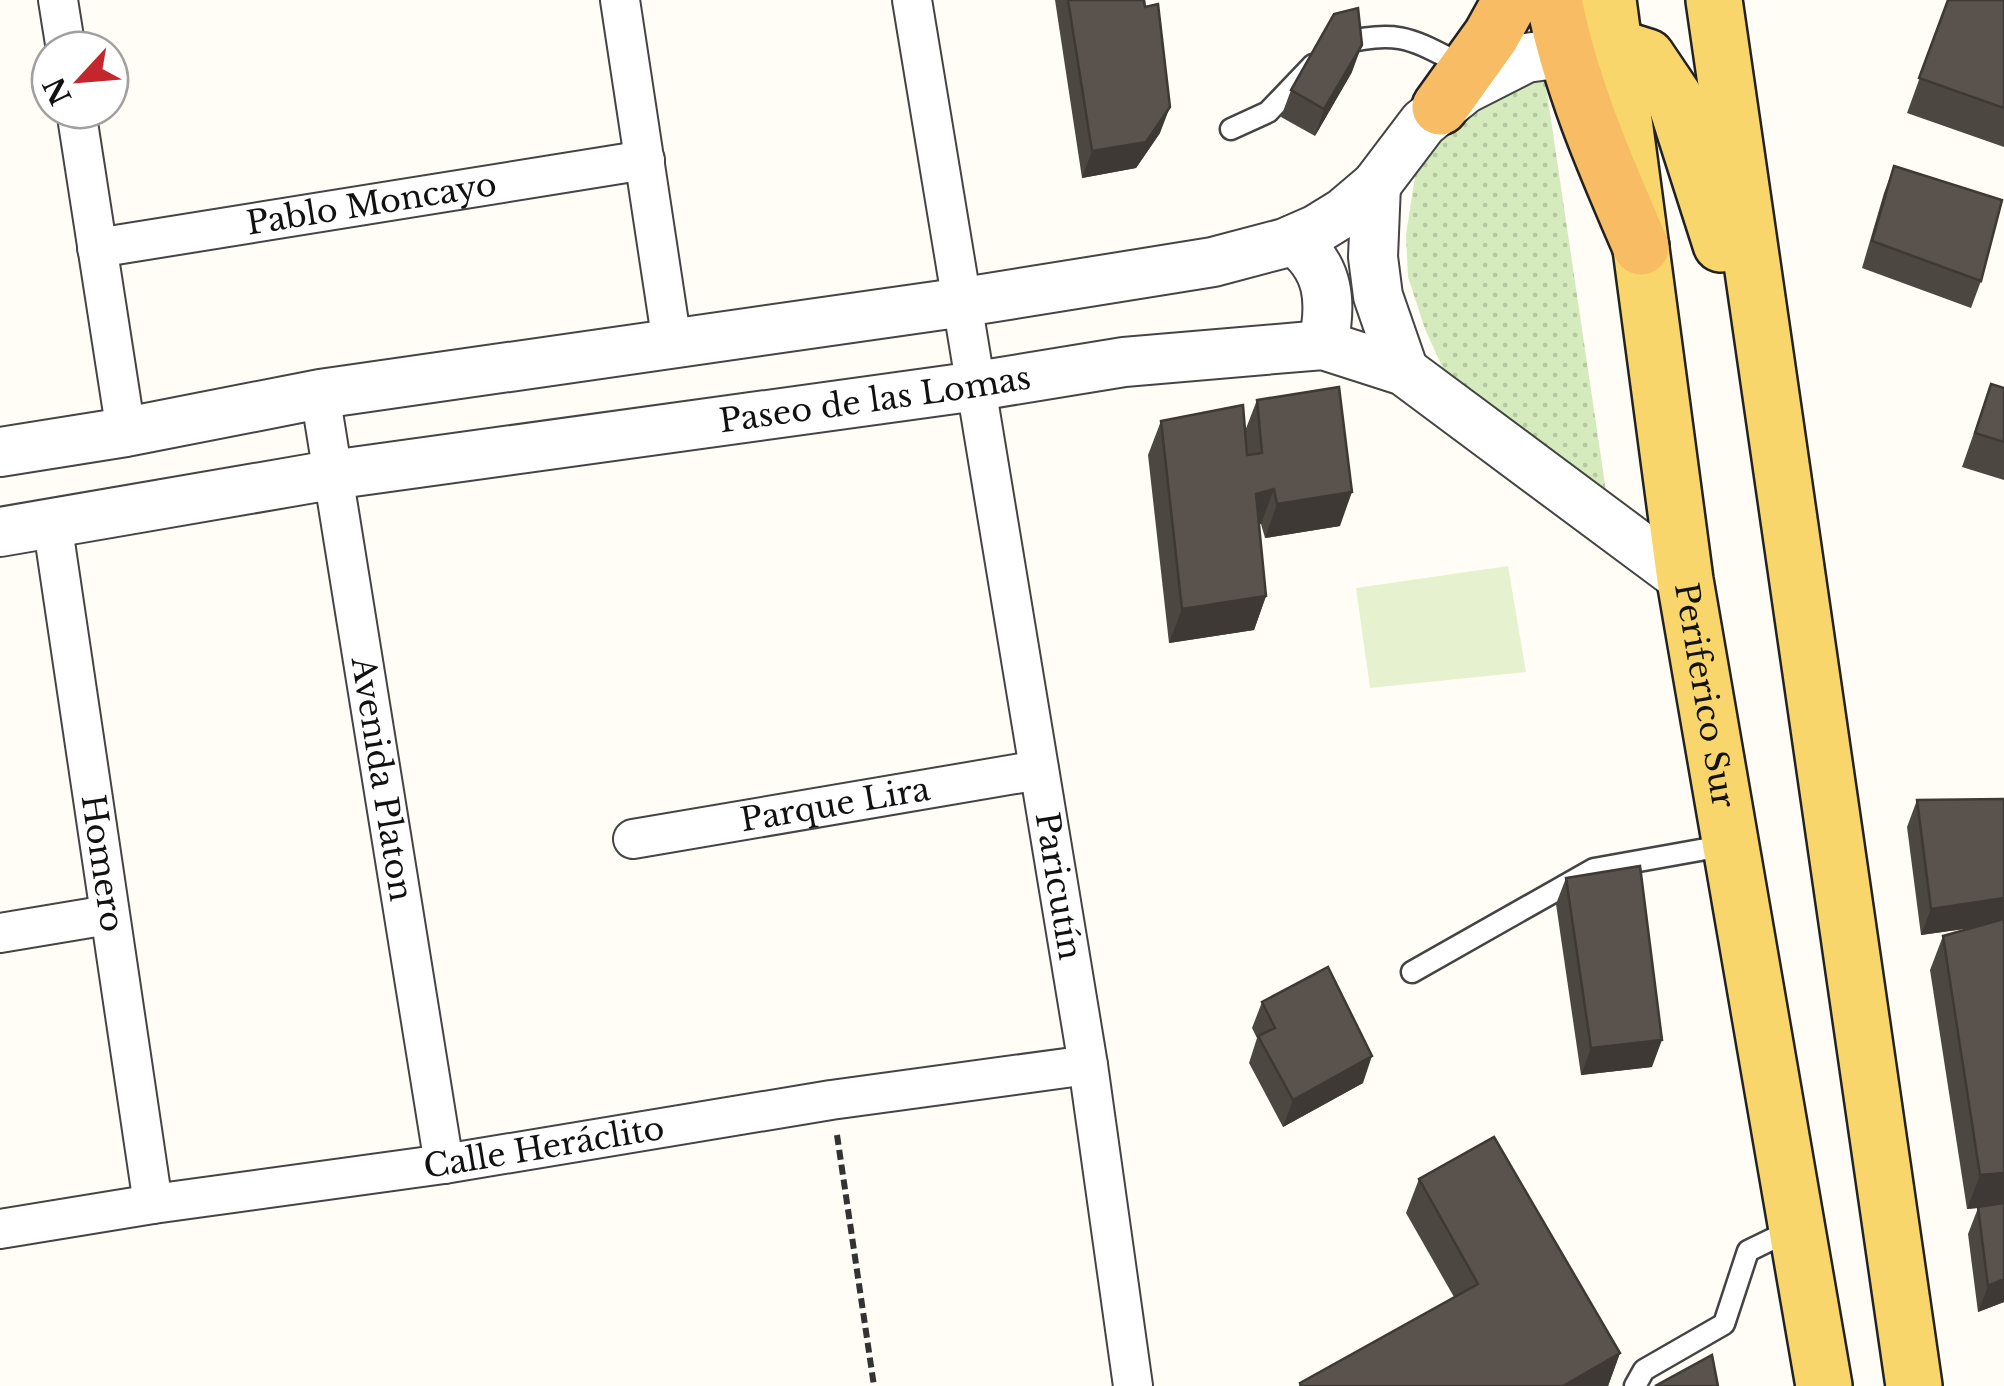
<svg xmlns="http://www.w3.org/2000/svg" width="2004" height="1386" viewBox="0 0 2004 1386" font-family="'Libre Baskerville',serif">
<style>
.park{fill:url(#park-dots)}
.pitch{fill:#e6f2cf}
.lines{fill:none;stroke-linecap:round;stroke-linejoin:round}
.service-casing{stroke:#444;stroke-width:25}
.minor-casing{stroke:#444;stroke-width:42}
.tertiary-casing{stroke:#444;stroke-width:52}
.primary-casing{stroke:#222;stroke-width:60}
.trunk-casing{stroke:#222;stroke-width:60}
.path{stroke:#333;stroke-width:6;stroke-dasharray:10 5;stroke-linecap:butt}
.service{stroke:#fff;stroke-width:20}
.minor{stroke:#fff;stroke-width:38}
.tertiary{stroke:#fff;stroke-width:48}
.primary{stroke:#f9d66b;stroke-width:55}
.trunk{stroke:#f7bc64;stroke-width:55}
.wall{fill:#4d4742}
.shaded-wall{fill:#3f3936}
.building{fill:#5a524d;stroke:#3f3936;stroke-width:2.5}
.labels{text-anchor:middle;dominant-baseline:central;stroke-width:10;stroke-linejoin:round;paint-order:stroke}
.street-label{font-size:32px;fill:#111;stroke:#fff}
</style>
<defs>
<pattern id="park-dots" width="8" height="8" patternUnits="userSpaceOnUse" patternTransform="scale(2.5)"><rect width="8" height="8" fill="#d5ebbd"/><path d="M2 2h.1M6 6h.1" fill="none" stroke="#b6c8a1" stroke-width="1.8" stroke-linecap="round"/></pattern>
</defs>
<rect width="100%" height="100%" fill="#fffdf5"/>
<path class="park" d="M1542,59l64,432 -159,-114 -22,-48 -17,-52 -2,-42 11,-72 60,-64z"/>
<path class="pitch" d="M1508,566l18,106 -156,16 -14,-100z"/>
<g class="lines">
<defs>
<path id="service" d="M1339,44c61,-16 74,-4 127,23
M1231,129l37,-17 45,-47
M1412,972l182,-103 134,-24
M1635,1386l9,-16 80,-46 24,-73 47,-23"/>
<g id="minor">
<path d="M58,0l8,50"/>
<path d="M620,0l52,343"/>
<path id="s1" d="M912,0l176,1065 45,321"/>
<path d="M76,110l50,322"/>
<path id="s2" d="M97,248l548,-88"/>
<path id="s3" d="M320,394l124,770"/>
<path id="s4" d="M52,522l101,682"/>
<path id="s5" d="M633,839l406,-69"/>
<path d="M0,933l108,-18"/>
<path id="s6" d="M0,1229l153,-25 291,-40 387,-64 257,-35"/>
</g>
<g id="tertiary">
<path d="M1376,185l-3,72 5,39 26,75"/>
<path d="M1293,240c37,27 39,62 30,105"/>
<path d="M0,452l126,-20 194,-38 644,-92 249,-40 72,-19 32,-14 26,-16 33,-28 47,-62 42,-34 61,-31 74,-10"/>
<path id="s7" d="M0,532l331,-57 646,-89 147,-24 199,-17 81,26 281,209"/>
</g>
<g id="primary">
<path id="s8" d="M1608,0l77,580 139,806"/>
<path d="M1714,0l200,1386"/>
<path d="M1615,47l32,10 27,40 47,147"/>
</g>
<path id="trunk" d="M1554,0c17,87 52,166 87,247
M1440,107l51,-71 20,-36"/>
</defs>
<use href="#service" class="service-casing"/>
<use href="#minor" class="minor-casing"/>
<use href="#tertiary" class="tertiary-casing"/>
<use href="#primary" class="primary-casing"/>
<use href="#trunk" class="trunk-casing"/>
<path class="path" d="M837,1135l37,251"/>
<use href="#service" class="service"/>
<use href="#minor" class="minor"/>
<use href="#tertiary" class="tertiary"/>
<use href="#primary" class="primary"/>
<use href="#trunk" class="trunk"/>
</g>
<path class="wall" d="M1055,0h89l16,133 -24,35 -54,10z
M1948,0h56v147l-97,-34z
M1352,72l-37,64 -34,-19 10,-27z
M1894,166l87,115 -10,27 -109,-40 22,-75z
M1991,384l13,4v92l-42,-13z
M1257,400l83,126 -75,12 -4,-14h-2l7,72 -12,34 -85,13 -21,-188 13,-34 84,10z
M2004,799v503l-26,10 -10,-78 10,-26 -11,1 -37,-239 13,-34 29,-8 -51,7 -14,-108 10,-27z
M1566,878l86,189 -71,8 -25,-171z
M1262,1002l101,81 -80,44 -34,-64 8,-25 -5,-10z
M1419,1179l201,174 -12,33h-309l1,-3 154,-86 -48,-84z"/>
<path class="shaded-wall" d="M1362,45l-10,27 -37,64 9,-27z
M1170,107l-10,26 -24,35 -54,10 10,-27z
M1274,489l-13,35 -17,4 12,-34z
M1352,492l-12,34 -75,12 12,-34z
M1266,596l-12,34 -85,13 13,-34z
M2004,898v25l-83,12 10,-26z
M1662,1040l-10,27 -71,8 10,-27z
M1372,1056l-9,27 -80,44 10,-27z
M2004,1173v32l-37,4 13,-34z
M2004,1279v23l-26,10 10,-26z
M1620,1353l-12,33h-45z"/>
<path class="building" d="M1068,0h76l1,7 13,-3 12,103 -24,35 -54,9z
M1948,0h56v108l-85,-30z
M1358,8l4,37 -38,64 -33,-19 43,-76z
M1894,166l108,34 -21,81 -109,-40z
M1991,384l13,4v54l-29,-9z
M1339,387l13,105 -75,12 -3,-15 -18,5 10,102 -84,13 -21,-188 82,-16 4,50 15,-2 -5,-53z
M2004,799v99l-73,11 -14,-109z
M1640,866l22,174 -71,8 -25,-170z
M2004,919v254l-24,2 -37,-239z
M1328,967l44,89 -79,44 -35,-64 17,-8 -13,-26z
M1494,1137l126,216 -57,33h-262l-1,-3 178,-99 -59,-105z
M2004,1203v76l-16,7 -10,-79z
M1712,1355l6,31h-63z"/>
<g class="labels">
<g class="street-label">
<text stroke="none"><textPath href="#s2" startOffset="278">Pablo Moncayo</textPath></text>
<text stroke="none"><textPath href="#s7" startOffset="885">Paseo de las Lomas</textPath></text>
<text stroke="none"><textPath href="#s8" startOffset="702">Periferico Sur</textPath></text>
<text stroke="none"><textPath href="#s3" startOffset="390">Avenida Platon</textPath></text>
<text stroke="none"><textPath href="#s5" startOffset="205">Parque Lira</textPath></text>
<text stroke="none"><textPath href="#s4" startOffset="345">Homero</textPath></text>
<text stroke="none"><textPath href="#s1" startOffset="898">Paricutín</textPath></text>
<text stroke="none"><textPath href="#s6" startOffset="550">Calle Heráclito</textPath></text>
</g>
</g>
<g transform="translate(80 80) rotate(244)"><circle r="48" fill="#ffffff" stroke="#a0a0a0" stroke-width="2.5"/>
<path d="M0-8L18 38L0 25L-18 38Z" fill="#c4262e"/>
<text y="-15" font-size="28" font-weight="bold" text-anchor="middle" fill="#111111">N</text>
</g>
</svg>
